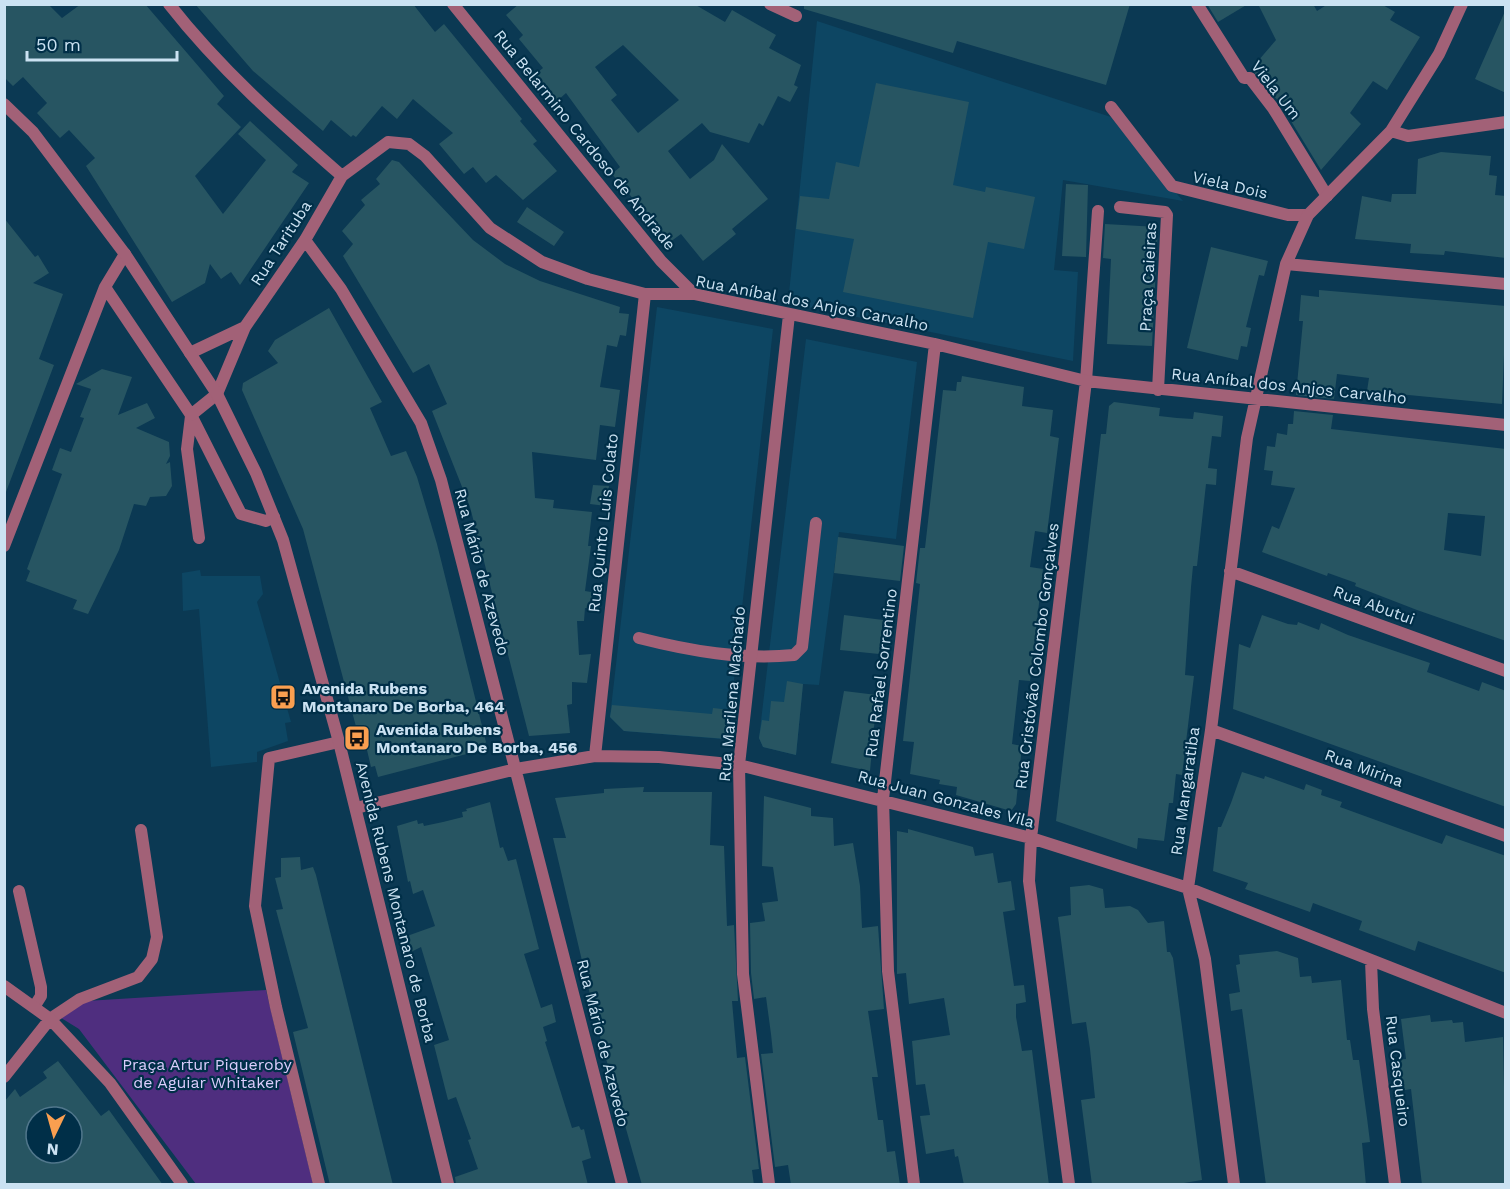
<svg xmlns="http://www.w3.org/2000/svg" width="1510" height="1189" viewBox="0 0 1510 1189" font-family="'Work Sans',sans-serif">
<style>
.built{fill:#0d4663}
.green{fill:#4f2e7f}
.building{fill:#275562;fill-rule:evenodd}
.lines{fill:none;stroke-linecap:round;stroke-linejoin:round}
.service{stroke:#a26177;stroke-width:12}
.minor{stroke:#a26177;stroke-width:12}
.tertiary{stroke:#a26177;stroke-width:12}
.labels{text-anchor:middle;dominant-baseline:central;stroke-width:4.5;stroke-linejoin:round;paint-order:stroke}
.street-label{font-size:16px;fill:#cbe2f2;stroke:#002f48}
.poi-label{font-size:16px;font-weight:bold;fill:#cbe2f2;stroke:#002f48;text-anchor:start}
.park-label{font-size:16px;fill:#dbccfc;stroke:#002f48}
</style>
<rect width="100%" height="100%" fill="#0b3953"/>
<path class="built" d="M817,21l294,96 72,84 -120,-21 -9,90 24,2 -5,89 -285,-58z
M657,307l116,22 -45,405 -5,5 -99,-8 -14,-14z
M806,339l111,23 -21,177 -57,-7 -20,153 -16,-1 -7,71 -33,-8 -4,-9z
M200,570l1,6h59l3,18 -6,8 34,120 -6,1 3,18 -31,11v10l-46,5 -12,-158 -16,2 -1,-38z"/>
<path class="green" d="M266,990l47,194h-117l-117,-155 -21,-13 28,-15z"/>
<path class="building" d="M4,4h44l14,14 19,-14h64l79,92 -7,8 24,23 -46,49 28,38 43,-54 -28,-26 12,-13 48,44 -6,7 17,11 -69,102 -9,-13 -10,7 -11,-15 -5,19 -33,19 -86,-136 9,-8 -26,-28 -9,8 -23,-25 10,-10 -24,-26 -10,9 -9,-9z
M195,4h218l22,28 9,-8 78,95 -2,2 17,20 -4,3 24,27 -34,29 -27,-25 -10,8 -13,-16 -9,7 -25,-30 14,-11 -40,-34 -16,20 -15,-13 -26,31 -3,-2 -2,2 -20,-17 -8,11 -70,-60z
M519,4h175l31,18 7,-12 44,25 -7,13 32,17 -7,20 4,2 -8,15 -12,-6 -15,30 -4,-3 -10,20 -39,-11 -8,-9 -34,28 22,28 24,-19 8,-16 46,55 -36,30 4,5 -33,27 -22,-27 -11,8 -58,-68 8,-7 -54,-74 -11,10 -22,-27 10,-8 -24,-29 4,-4 -17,-20zM623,45l56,55 -41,33 -27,-33 6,-5 -22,-28z
M804,4h326l-24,81 -149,-44 -4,12 -149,-44z
M1207,4h41l-30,18z
M1258,4h55l4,7 11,-7h53l14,8 -5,8 30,17 -33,53 -14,-9 -23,32 11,11 -40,46 -41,-67 -29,-34 25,-29z
M1506,9v84l-31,-14z
M876,83l93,19 -16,83 32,7 1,-5 49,10 -11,52 -36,-7 -15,76 -130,-26 11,-53 -58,-10 4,-33 29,3 7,-37 23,5z
M1441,152l50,4 -2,19 8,1 -2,19 11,1v62l-61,-7 -1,4 -34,-2 1,-9 -56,-5 7,-43 29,6 1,-8h24l2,-35z
M392,160l7,2 74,78 32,24 35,17 80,26 -1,6 10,1 -3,22 -6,-1 -3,12 -10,-2 -7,42 20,3 -5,37 -15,-2 -4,35 -64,-8 3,46 19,2 -1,8 39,4 -4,34h3l-6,45 12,2 -2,16 -10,-1 -1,13h-7l2,34 12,-1 -4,29 -15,-1v22l-5,1 3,28 -41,3 -59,-229 -38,-96 15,-7 -18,-40 -16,9 -70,-117 10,-12 -11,-13 23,-26 -4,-5 19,-16 -4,-5z
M1066,184l22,1 -2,72 -24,-1z
M527,207l37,25 -10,14 -37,-24z
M4,218l31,39 3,-2 11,18 -16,10 30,11 -24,65 15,6 -48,127z
M1105,224l53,3 -6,119 -45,-2 4,-85 -8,-1z
M1211,247l57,14 -4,15 -5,-1 -13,52 5,1 -4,19 -6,-1 -3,14 -51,-12z
M1319,290l187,16 -4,98 -135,-13 2,-13 -32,-4 -3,25 -38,-4 7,-74h-4l2,-26 18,2z
M329,308l53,94 -12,6 21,48 15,-5 11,26 20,67 49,198 -4,8 -104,27 -3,-11 -4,1 -8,-34 -5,1 -55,-205 -61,-139 1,-7 35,-20 -10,-12 7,-11z
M102,369l30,8 -14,38 29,-12 8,15 -19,10 33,14 1,14 -4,8 4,-2 2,24 -6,10 -16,1 -4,9 -12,-2 -15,46 -31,64 -15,-5 4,-9 -51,-19 4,-10 -3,-2 35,-95 -10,-4 8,-22 11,4 13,-34 -4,-1 11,-28 -15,-5z
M962,376l62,11 -2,19 31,4 -3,26 9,2 -12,95 -12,-2 -5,36 13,2 -13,112 -11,-1 -7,64 10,2 -6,58 -5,7 -55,-16 1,-8 -18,-3 1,-4 -30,-6 4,-32 -11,-1 17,-157 -4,-1 4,-35h5l18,-158 13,1 1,-9h4z
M1114,402l46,6 -1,8 18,2 16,1 1,-7 29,4 -2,21 -9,-1 -4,32 9,1 -1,16 -10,-1 -9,82h-4l-2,21 -6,88 9,1 -12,99 -6,-1 -3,29h-4l-5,38 -26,-3 -1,11 -81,-28 45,-387h5l3,-28z
M1294,411l39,4 -2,14 175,20v192l-89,-31 -62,-24 1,-3 -28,-10 -1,3 -65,-24 10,-26 7,3 16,-41 -24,-3 2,-14 -9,-1 3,-24 8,1 2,-14 10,2 1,-11h5zM1448,513l37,3 -4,40 -37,-6z
M593,485l16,1 -3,20 -16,-2z
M838,537l66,9 -4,35 -66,-8z
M844,615l39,5 -4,34 -39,-4z
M1262,615l26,9 9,1 1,-3 21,8 2,-7 27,12 82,28 -3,9 52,19 3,-9 24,9v116l-273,-98 6,-65 11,4z
M787,681l16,3 -7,71 -33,-8 -4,-9 3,-18 7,1 2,-20 13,1z
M844,691l33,4 -7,76 -39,-8z
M612,705l100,9 1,-6 18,2 -4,29 -103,-8 -14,-14z
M1242,772l22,7 1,-3 39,14 2,-6 16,6 -1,5 21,7 -2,5 44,16 58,21 4,-9 60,21v117l-88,-32 -3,10 -56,-21 3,-9 -49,-18 -3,9 -65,-23 3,-6 -35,-12 5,-44h3l10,-24z
M644,787l-1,5h69l-2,53 14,1 3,80 7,-1 4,76h-6l5,57 8,-1 14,112 -7,1 2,15h-112l-41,-144 -48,-203h13l-11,-40 49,-5v-4z
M764,796l47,12v8l22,2 1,28 19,-3 7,43 2,42 16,-2 6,83 -16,2 10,66h-6l6,43h5l4,32 8,-1 5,34h-109l-3,-20 -13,2 -14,-113 12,-1 -2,-19 -5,-37 -12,2 -3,-26 -1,-50 15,-2 -3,-18 16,-2 -5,-34 -11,-1z
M490,802l10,46 3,-1 5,14 8,-2 23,90 -15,5 17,54 11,-4 4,18 -13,5 4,14 -2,1 27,86 7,-2 2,4 3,-1 7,29 -9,3 6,24h-132l-1,-8 23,-8 -10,-29 3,-1 -15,-42 -8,3 -14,-55 15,-5 -28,-93 -10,5 -4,-16 28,-10 -12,-36 -10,4 -3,-13 -2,1 -11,-56 20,-6 1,4 5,-1 1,3 19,-4 20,-5 -1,-5 5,-1 -1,-2z
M908,829l65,18 2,9 18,-3 5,30 13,-2 4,29 -12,2 11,74 10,-1 2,17 -10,2v13l6,34 10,-1 17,135h-85l-6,-29 -3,1 -1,-8 -28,5 -6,-38 10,-1 -5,-31 -9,1 -4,-44 38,-6 -6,-37 -35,6 -3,-31 -9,1v-143l11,2z
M300,857l1,13 12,-3 3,8 77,310h-63l-37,-153 15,-4 -32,-118 7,-1 -8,-31 6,-1v-19z
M1089,885l14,4 2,19 25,-2 8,4 10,13 16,-2 3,31h3l3,6 29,222 -30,5h-80l-11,-85 14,-2 -5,-49 -4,-27 -14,2 -14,-107 13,-2 -1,-28z
M1277,951l21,7 2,19 11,-1 1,7 29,-3 6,60h3l3,20h6l8,58 3,24 -8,1 4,42h-100l-24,-176 -11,2 -2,-17 11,-2 -4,-27 4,-1 -1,-9z
M1430,1015l1,7 21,-2 1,3 10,-1 2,20 38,-5 3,148h-84l-11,-96 -11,2 -4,-31 10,-1 -5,-40z
M58,1061l43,55 8,-6 54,75h-159v-83l11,-13 5,8 27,-19 -4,-6zM36,1117h36v36h-36z"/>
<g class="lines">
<path class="service" d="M1197,4l47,74h6l23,30 54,88
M1111,107l61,79 116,29h20
M1086,381l12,-170
M191,415l50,99 25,7 8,-4
M191,416l-4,33 12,89
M639,638c51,13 103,22 155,17l8,-8 14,-124
M19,891l22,96v9l-7,11
M50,1019l30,-20 58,-22 14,-18 5,-22 -16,-107"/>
<path class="minor" d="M169,4c51,65 111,118 173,172l46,-34 21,2 16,12 65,72 52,34 46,17 57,15h49l241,50 151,37 420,44
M453,4l208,257 33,33
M770,4l26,12
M1391,131l17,5 98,-14
M1120,207l45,5 2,3 -9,175
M305,240l36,49 80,134 20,57 181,704
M1286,264l220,20
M105,287l86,128 26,-21 28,-67 60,-87 37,-64
M190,353l55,-26
M4,546l101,-259 20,-33
M1230,571l276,100
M1211,730l295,106
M595,756l50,-462
M356,808l160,-39 79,-13 64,1 80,8 292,73 157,50 318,125
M1371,961l2,48 22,175
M4,986l46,33 60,64 72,101
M4,1077l46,-58
M319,1184l-43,-177 -21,-101 14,-148 70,-16
M769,1184l-26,-210 -4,-209 50,-450
M914,1184l-26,-213 -5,-172 52,-455
M1069,1184l-40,-303 2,-43 55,-457
M1234,1184l-29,-225 -17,-71 23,-158 36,-292 39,-174 22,-49 83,-84 48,-77 23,-50"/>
<path class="tertiary" d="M4,104l29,28 92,122 92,140 39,79 27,67 56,202 109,442"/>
</g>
<defs>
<symbol id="bus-square" viewBox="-11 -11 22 22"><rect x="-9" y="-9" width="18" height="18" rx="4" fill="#fa9f50" stroke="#002f48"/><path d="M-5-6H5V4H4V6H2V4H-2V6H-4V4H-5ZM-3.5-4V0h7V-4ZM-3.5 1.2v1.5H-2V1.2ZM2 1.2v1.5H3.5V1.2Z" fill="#111"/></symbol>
</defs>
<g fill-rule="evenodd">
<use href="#bus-square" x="268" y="682" width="30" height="30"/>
<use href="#bus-square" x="342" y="723" width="30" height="30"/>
</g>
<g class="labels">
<g class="street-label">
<text transform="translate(1276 90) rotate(52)">Viela Um</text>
<text transform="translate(585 140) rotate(51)">Rua Belarmino Cardoso de Andrade</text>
<text transform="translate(1230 185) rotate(13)">Viela Dois</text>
<text transform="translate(281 243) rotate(-57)">Rua Tarituba</text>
<text transform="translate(1148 277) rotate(-87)">Praça Caieiras</text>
<text transform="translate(812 303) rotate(11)">Rua Aníbal dos Anjos Carvalho</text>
<text transform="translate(1289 386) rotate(6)">Rua Aníbal dos Anjos Carvalho</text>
<text transform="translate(603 523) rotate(-84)">Rua Quinto Luis Colato</text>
<text transform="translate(482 572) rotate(75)">Rua Mário de Azevedo</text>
<text transform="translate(1374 605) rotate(20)">Rua Abutui</text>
<text transform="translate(1037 656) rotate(-83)">Rua Cristóvão Colombo Gonçalves</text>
<text transform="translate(881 673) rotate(-83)">Rua Rafael Sorrentino</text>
<text transform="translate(732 694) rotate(-85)">Rua Marilena Machado</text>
<text transform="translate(1364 768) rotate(20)">Rua Mirina</text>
<text transform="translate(1185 791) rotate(-82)">Rua Mangaratiba</text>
<text transform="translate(946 799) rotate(15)">Rua Juan Gonzales Vila</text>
<text transform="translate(396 902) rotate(76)">Avenida Rubens Montanaro de Borba</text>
<text transform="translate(603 1043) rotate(76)">Rua Mário de Azevedo</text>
<text transform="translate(1398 1071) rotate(83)">Rua Casqueiro</text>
</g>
<g class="poi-label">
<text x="302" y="688">Avenida Rubens<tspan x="302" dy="18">Montanaro De Borba, 464</tspan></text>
<text x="376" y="729">Avenida Rubens<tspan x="376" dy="18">Montanaro De Borba, 456</tspan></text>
</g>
<g class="park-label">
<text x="207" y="1064">Praça Artur Piqueroby<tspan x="207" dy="18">de Aguiar Whitaker</tspan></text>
</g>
</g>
<rect width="1510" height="1189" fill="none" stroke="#cbe2f2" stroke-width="12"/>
<g transform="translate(54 1135) rotate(185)"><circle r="28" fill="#002f48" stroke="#51778c" stroke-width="1.5"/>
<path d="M0-4.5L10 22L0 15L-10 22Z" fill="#fa9f50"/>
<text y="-9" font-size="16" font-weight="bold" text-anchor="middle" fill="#cbe2f2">N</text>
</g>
<path d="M27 51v9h150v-9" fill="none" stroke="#cbe2f2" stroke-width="3"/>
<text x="36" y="51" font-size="18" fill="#cbe2f2" stroke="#002f48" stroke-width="4.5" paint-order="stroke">50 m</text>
</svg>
